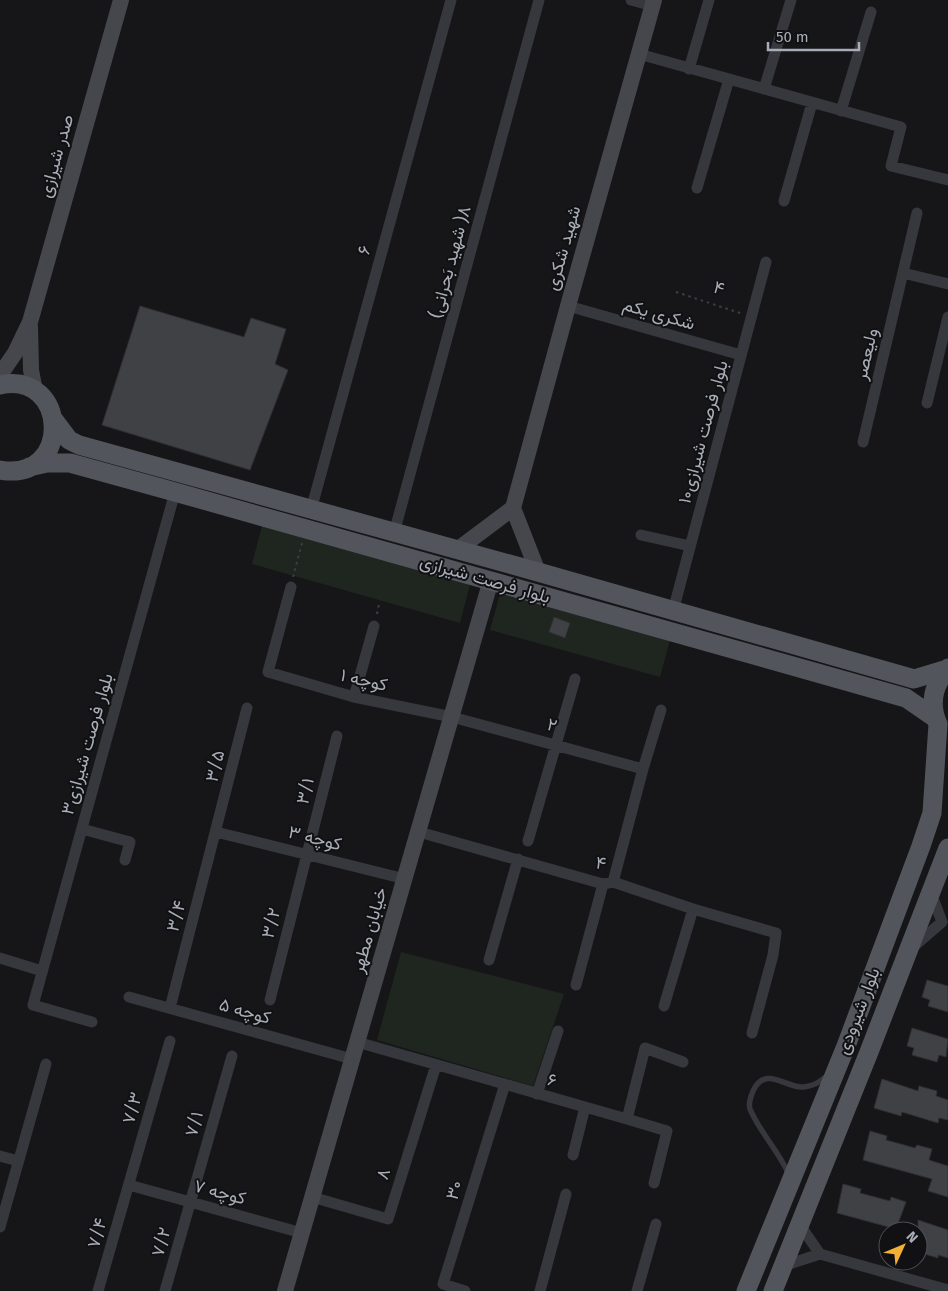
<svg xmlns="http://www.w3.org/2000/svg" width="948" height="1291" viewBox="0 0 948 1291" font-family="'Fira Sans',Vazirmatn,sans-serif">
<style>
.green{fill:#1e261f}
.building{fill:#404145;stroke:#303034}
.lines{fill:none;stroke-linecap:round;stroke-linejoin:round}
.path{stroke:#3d3f44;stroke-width:2;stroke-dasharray:2.5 4;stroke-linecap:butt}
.lane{stroke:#37383d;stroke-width:5.5}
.street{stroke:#37383d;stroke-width:11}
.secondary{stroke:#45474d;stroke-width:16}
.primary{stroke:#53555c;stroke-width:19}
.labels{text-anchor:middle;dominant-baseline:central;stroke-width:4;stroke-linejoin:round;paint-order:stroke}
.street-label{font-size:18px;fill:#a8adb8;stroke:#111113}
</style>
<rect width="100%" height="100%" fill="#161618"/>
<path class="green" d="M263,522l208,59 -11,42 -208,-59z
M500,594l170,46 -10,37 -170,-47z
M401,952l163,42 -31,92 -156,-46z"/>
<path class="building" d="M140,306l104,31 7,-19 35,11 -11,35 13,6 -38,100 -148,-45z
M554,617l16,6 -5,15 -16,-6z
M927,980l21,6v26l-20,-6 2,-6 -8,-3z
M912,1028l36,11 -2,18 -7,-2 -2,7 -25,-7 2,-7 -7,-2z
M882,1079l36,12 1,-5 18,5 -1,5 12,4v20l-9,-2 -1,5 -36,-11 -1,4 -27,-8z
M870,1131l17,5 -1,4 29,8 2,-3 15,4 -3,11 19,6v31l-20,-6 4,-12 -69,-19z
M843,1184l18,5 -1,4 30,8 1,-4 15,5 -10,27 -59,-16z
M918,1220l30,10v28l-10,-3v3l-20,-6z"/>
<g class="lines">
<path class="path" d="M676,292l64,21
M293,577l9,-34
M377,614l2,-10"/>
<path class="lane" d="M789,1175c-10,-24 -29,-42 -39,-66 -2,-6 1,-13 3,-18 13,-27 33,-2 51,-4 10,-1 15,-5 23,-11"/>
<path class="street" d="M631,0l22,6
M639,54l262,73 -10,39 57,14
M689,69l20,-69
M764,89l27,-89
M841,111l30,-99
M697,188l32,-109
M784,201l28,-98
M903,273l45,11
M568,306l173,49
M927,403l21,-86
M863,442l54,-229
M311,510l140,-510
M394,533l145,-533
M641,535l49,11
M291,587l-23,85 86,25 98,20 191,52
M673,611l93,-349
M354,697l20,-71
M82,829l48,13 -5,18
M216,832l189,47
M419,832l184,52 10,-2 80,27 83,24 -3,22 -21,78
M528,841l47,-162
M613,882l30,-113 18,-59
M913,947l29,-25 -11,-29
M0,958l42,13
M489,960l29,-101
M576,985l27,-101
M129,997l223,62
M270,1000l67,-264
M664,1006l29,-97
M170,1008l77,-300
M92,1022l-59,-17 142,-513
M357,1042l270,77 18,-71 38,14
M537,1094l21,-63
M627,1119l40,12 -13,52
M573,1155l12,-48
M0,1156l18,5
M129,1185l173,48
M312,1197l76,22 48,-154
M0,1227l46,-163
M820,1254l128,36
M783,1266l37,-12 -20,-29
M98,1291l72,-250
M165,1291l67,-235
M465,1291l-22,-7 62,-200
M540,1291l26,-97
M637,1291l19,-67"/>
<path class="secondary" d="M30,327l1,43 4,21
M0,375l15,-22 15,-31 91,-322
M513,508l55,-202 86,-306
M513,508l25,64
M457,550l56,-42
M285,1291l206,-711"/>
<path class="primary" d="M0,385c69,-15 73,98 0,85
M54,420l15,20 10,5 459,127 376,107 33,-10
M29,467l18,-4h23l105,29 731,206 29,20
M938,724c-9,-20 -5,-39 10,-56
M746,1291l100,-245 75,-200 11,-33 6,-89
M773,1291l96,-239 79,-204"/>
</g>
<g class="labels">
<g class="street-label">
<text transform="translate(56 156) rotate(-74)">صدر شیرازی</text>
<text transform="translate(563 248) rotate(-74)">شهید شکری</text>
<text transform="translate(364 250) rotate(-75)">۶</text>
<text transform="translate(450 262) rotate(-75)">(شهید بَحرانی )۸</text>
<text transform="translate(719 288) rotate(18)">۴</text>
<text transform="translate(659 314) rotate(16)">شکری یکم</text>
<text transform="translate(866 354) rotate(-77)">ولیعصر</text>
<text transform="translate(703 432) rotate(-75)">بلوار فرصت شیرازی۱۰</text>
<text transform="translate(485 579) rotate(16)">بلوار فرصت شیرازی</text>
<text transform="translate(364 680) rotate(13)">کوچه ۱</text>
<text transform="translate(552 725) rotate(15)">۲</text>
<text transform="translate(87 744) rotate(-74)">۳بلوار فرصت شیرازی</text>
<text transform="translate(215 766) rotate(-76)">۳/۵</text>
<text transform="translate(305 791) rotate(-76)">۳/۱</text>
<text transform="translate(315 838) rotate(14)">کوچه ۳</text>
<text transform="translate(601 863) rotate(8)">۴</text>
<text transform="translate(176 916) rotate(-75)">۳/۴</text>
<text transform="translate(271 923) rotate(-76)">۳/۲</text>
<text transform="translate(369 930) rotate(-74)">خیابان مطهر</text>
<text transform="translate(245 1011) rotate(16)">کوچه ۵</text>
<text transform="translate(858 1011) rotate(-69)">بلوار شیرودی</text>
<text transform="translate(552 1080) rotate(16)">۶</text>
<text transform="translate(132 1108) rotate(-74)">۷/۳</text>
<text transform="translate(194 1124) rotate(-74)">۷/۱</text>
<text transform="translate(383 1174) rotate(-73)">۸</text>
<text transform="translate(454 1190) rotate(-73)">۳۰</text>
<text transform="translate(220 1192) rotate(15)">کوچه ۷</text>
<text transform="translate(97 1233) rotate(-74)">۷/۴</text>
<text transform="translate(161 1242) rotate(-74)">۷/۲</text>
</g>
</g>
<g transform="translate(903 1246) rotate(46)"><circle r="24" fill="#111113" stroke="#4d4f55"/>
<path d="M0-4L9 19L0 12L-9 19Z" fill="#f2b134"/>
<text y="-8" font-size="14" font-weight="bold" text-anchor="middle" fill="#a8adb8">N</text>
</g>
<path d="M768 42v8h91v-8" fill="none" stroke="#a8adb8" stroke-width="2.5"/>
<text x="776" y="42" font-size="15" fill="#a8adb8" stroke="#111113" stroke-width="4" paint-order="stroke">50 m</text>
</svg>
